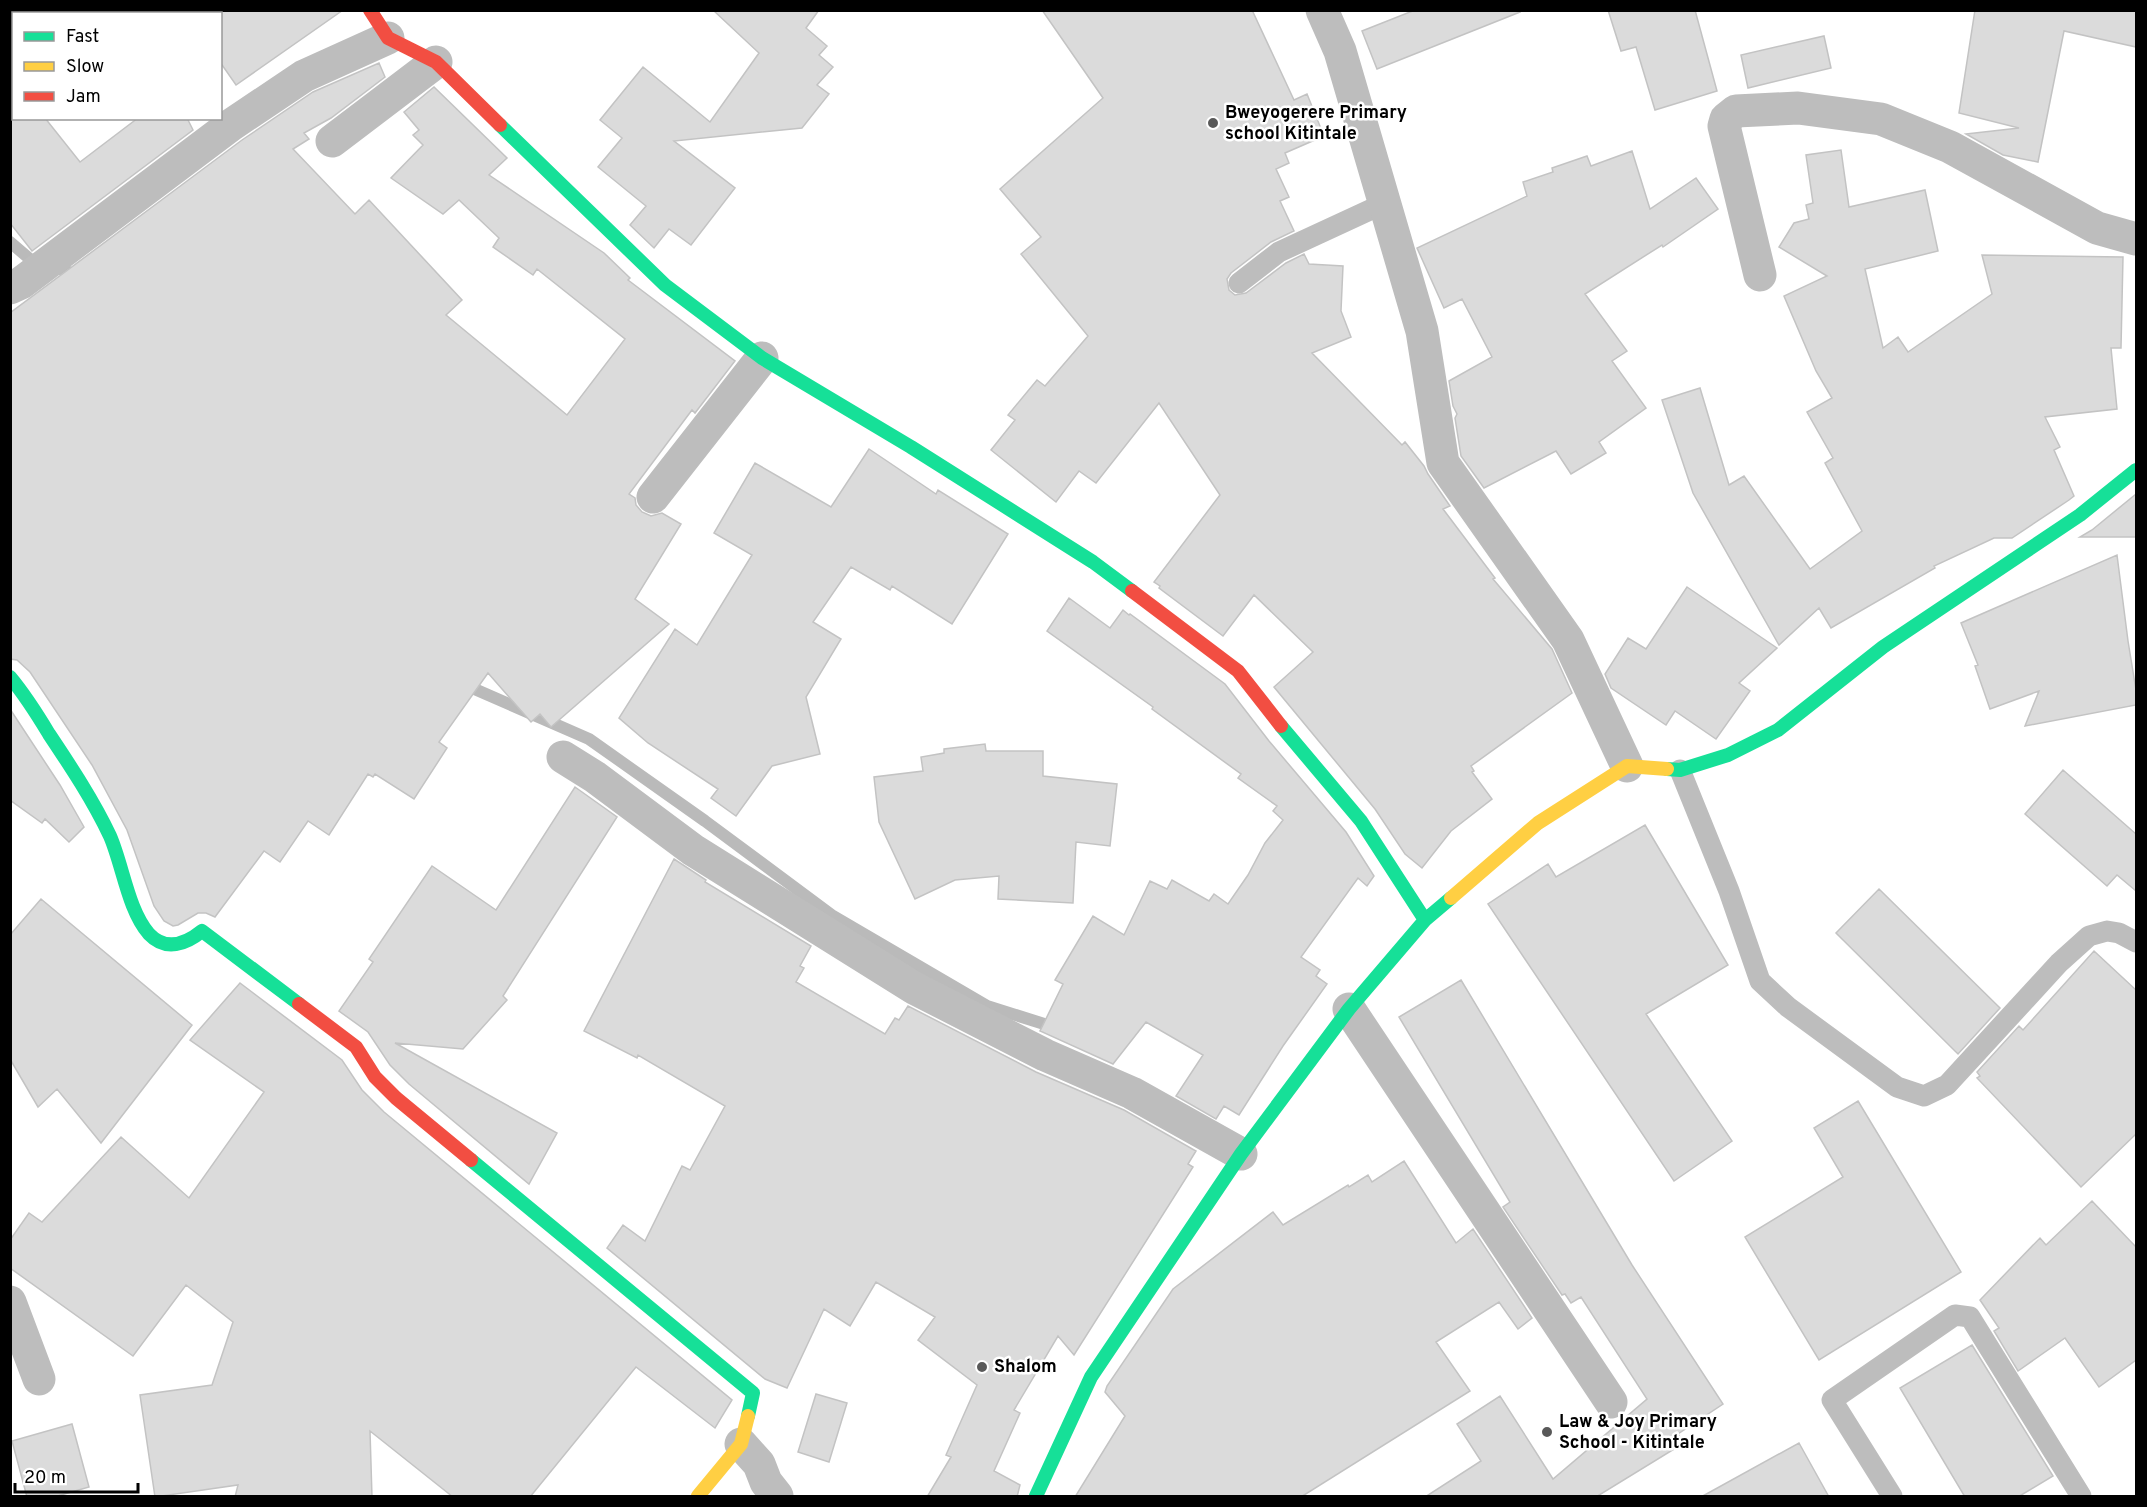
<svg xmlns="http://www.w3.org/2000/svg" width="2147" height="1507" viewBox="0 0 2147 1507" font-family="Overpass,sans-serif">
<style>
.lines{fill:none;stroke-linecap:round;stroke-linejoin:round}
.stream{stroke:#bababa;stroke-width:12}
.building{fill:#dbdbdb;stroke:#c3c3c3;stroke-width:1.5}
.lane{stroke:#bdbdbd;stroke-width:21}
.street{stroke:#bdbdbd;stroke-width:33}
.fast{stroke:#16e098;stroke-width:14}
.slow{stroke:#ffcf43;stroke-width:14}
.jam{stroke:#f24e42;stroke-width:14}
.poi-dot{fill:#595959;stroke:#fff;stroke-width:2}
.labels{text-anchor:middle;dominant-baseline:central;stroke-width:5;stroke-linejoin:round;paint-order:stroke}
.poi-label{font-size:18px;font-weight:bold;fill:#000;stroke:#fff;text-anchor:start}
</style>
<rect width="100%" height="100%" fill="#fff"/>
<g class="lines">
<path class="stream" d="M10,242l21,18 36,11 10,11
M463,684l126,55 116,82 128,95 154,90 70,22"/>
</g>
<path class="building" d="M220,10h123l-107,75 -16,-23z
M713,10h106l-13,18 21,18 -8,9 14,12 -16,18 12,9 -27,34 -128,13 61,47 -44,57 -22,-16 -15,19 -24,-23 16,-19 -48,-39 24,-29 -22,-18 43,-53 67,55 49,-69z
M1042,10h210l42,90 13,-6 17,42 -39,17 4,10 -13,6 13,28 -9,4 14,30 -23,11 -40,31 -4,6 2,11 6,5 11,-2 40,-30 18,-9 5,10 34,2 -2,45 10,26 -39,16 90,92 3,-3 19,24 4,8 22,32 -7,3 52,69 -2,1 59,70 20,44 -101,73 3,5 -2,1 20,27 -41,32 -29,37 -17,-14 -30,-45 -101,-122 39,-35 -59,-57 -31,41 -64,-48 1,-2 -6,-4 66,-87 -61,-92 -63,80 -17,-12 -23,31 -65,-52 24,-30 -7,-5 29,-35 8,6 43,-50 -67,-82 20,-17 -41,-48 103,-91z
M1415,10h104l1,2 -143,57 -15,-38z
M1608,10h87l22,81 -62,19 -19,-63 -15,4z
M1975,10h161v37l-72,-16 -26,131 -35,-7 -37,-21 53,-6 -60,-15z
M1824,36l7,32 -83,20 -7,-33z
M379,63l6,14 -54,41 -27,15 5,6 -16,10 62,65 14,-14 93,100 -16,15 121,100 58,-76 -88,-70 -4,6 -40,-28 6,-9 -40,-38 -16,14 -52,-36 32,-33 -10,-10 6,-5 -15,-18 30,-25 73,71 -18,17 115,78 26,25 -2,2 107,81 -40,52 -3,-3 -63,84 6,4 1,7 6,7 9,4 11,-3 19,11 -46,75 34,25 -118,103 -11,-13 -9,8 -43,-49 -49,69 8,6 -33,51 -39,-25 -2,3 -5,-3 -39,61 -21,-14 -28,41 -16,-11 -49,66 -9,-4h-8l-20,12 -5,1 -9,-5 -10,-15 -27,-76 -35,-65 -62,-93 -13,-12 -7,-1v-346l232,-173 71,-48z
M10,118h35l35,44 58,-44h49l6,12 -161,121 -22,-28z
M1841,150l8,57 76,-17 13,61 -73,18 18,79 15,-11 10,15 84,-58 -10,-39 141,2 -2,91h-10l6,61 -72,8 15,30 -6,3 20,46 -5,4 -57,38h-18l-60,28 1,2 -104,60 -12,-20 -40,37 -86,-152 -31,-93 38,-12 29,97 15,-9 66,93 52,-38 -37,-68 8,-5 -26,-46 25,-14 -16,-27 -32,-75 43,-20 -48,-29 15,-24 15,-4 -3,-14 7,-2 -7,-48z
M1632,151l18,58 46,-31 22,31 -55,38 -1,-2 -77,49 42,57 -15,10 34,47 -47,34 7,11 -35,21 -15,-23 -72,37 -23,-32 -6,-38 2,-4 -4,-8 -4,-25 43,-24 -30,-58 -18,9 -27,-60 110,-52 -4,-14 30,-10 -1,-4 35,-12 4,10z
M869,449l67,45 2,-4 70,44 -56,90 -60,-38 -2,4 -39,-23 -38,55 28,17 -35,58 14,57 -48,12 -36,50 -25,-18 7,-9 -70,-46 -29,-25 56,-89 22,16 55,-90 -38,-22 41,-70 76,44z
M2136,494v43h-56l12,-7z
M2117,555l11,86 8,49v15l-111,21 14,-35 -49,18 -15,-43 3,-1 -17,-42z
M1687,587l90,61 -38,35 11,8 -34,48 -41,-28 -9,14 -55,-37 -6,-14 23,-36 18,11z
M1069,598l41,30 13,-18 6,5 1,-1 95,70 44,57 77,91 28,44 -7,10 -9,-8 -57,79 19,13 -4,6 11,8 -44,62 -44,69 -15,-9 -8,13 -40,-23 27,-41 -57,-33 -33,42 -73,-33 23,-47 -8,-4 38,-64 31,19 26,-54 17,8 5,-9 37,21 5,-7 14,10 20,-29 17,-32 18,-23 -10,-9 4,-5 -39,-28 3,-4 -89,-65 1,-2 -106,-76z
M10,709l50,76 24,42 -15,15 -24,-23 -3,4 -32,-23z
M985,744l1,7h57v25l74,8 -7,62 -34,-4 -3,61 -75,-4 1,-23 -44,4 -40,19 -36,-77 -5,-45 49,-6 -2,-14 23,-4v-4z
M2063,770l73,64v57l-19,-16 -10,11 -82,-72z
M575,787l42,30 -114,179 4,4 -44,49 -68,-6 162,90 -28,51 -120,-100 -19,-19 -22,-33 -29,-21 34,-49 -4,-3 63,-93 64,44z
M1645,825l83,140 -82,49 86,127 -58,40 -186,-277 60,-40 8,13z
M674,859l32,21 -1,2 106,64 -11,20 4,2 -8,14 89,52 10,-16 4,2 9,-14 128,66 88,38 72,41 -8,13 5,3 -119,188 -16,-19 -44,74 6,3 -26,58 26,14 -3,12h-90l24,-40 -5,-2 31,-70 -59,-45 17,-23 -59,-35 -26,44 -26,-17 -37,79 -22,-9 -158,-131 16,-23 22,16 37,-75 8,4 35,-64 -87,-51 -1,3 -53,-27z
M1879,889l121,119 -42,46 -122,-121z
M41,899l151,126 -91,118 -44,-54 -19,18 -28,-48v-124z
M2094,951l42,39v144l-55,53 -104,-109 3,-2 -3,-4 42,-46 4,4z
M1461,980l171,285 91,139 -45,30 6,9 -88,54h-171l56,-36 -24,-37 43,-28 53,83 94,-80 -66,-102 -10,6 -6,-9 -3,1 -59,-88 7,-5 -111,-185z
M240,983l102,77 20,30 22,22 348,288 -17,28 -79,-61 -106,130h-77l-83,-66 2,66h-137l3,-12 -83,12 -15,-102 72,-10 21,-63 -47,-37 -53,71 -123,-88v-28l19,-27 13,9 79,-85 68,61 75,-106 -74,-52z
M1858,1101l103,171 -142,88 -74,-123 98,-60 -29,-49z
M1404,1161l52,82 17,-14 59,89 -14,11 -19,-27 -63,40 34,49 -169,106h-226l50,-81 -20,-24 2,-6 66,-97 100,-77 10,13 65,-40 1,2 19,-12 4,7z
M2092,1201l44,46v113l-37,27 -34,-49 -47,33 -24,-40 5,-3 -19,-28 60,-62 6,7z
M1972,1345l81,131 -35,21h-53l-65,-109z
M816,1394l31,9 -18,59 -31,-10z
M72,1424l17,63 -35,10h-27l-15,-56z
M1799,1443l30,54h-128z"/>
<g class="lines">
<path class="lane" d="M1239,283l40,-31 106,-49
M1680,770l49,121 31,90 28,26 109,80 27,9 23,-11 112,-122 30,-27 18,-5 12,2 17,9
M1892,1496l-60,-96 123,-85 15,2 111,179"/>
<path class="street" d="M114,10l3,4
M1322,10l18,41 82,280 21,132 125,177 59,126
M332,141l104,-79
M1760,275l-36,-149 2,-7 10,-8 62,-3 83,11 69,28 147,81 39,11
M10,288l11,-5 210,-158 73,-49 84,-38
M653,497l109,-139
M563,757l32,20 98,73 221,138 131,67 87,38 109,61
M1349,1009l262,393
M10,1302l29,77
M741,1444l18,20 7,18 11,14"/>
<path class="fast" d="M500,125l165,160 97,73 149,89 182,115 39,29
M10,677c15,18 27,37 39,57 22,33 44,66 61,102 13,30 18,74 39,98 17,18 37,10 53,-3l97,73
M1281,726l80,95 64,99
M1667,769l13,1 48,-15 50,-25 105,-83 197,-132 56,-45
M471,1160l282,233 -5,23
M1036,1496l55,-119 150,-223 108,-145 76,-89 26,-22"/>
<path class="slow" d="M1451,898l87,-75 89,-57 40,3
M698,1496l43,-52 7,-28"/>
<path class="jam" d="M370,10l18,28 48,24 64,63
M1132,591l106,80 43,55
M299,1004l57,43 19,30 21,21 75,62"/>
</g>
<g class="poi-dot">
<circle cx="1213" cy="123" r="6"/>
<circle cx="982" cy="1367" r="6"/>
<circle cx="1547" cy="1432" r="6"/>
</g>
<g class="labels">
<g class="poi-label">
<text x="1225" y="113">Bweyogerere Primary<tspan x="1225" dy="21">school Kitintale</tspan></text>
<text x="994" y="1367">Shalom</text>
<text x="1559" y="1422">Law &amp; Joy Primary<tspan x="1559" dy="21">School - Kitintale</tspan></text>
</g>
</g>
<rect width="2147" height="1507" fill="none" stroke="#000000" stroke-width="24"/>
<rect x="12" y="12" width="210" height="108" fill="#ffffff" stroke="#999999" stroke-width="1.5"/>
<rect x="24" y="32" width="30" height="9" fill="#16e098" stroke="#999999" stroke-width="1.5"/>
<text x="66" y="42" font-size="18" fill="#000000">Fast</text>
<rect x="24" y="62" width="30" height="9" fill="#ffcf43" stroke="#999999" stroke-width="1.5"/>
<text x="66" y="72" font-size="18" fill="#000000">Slow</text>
<rect x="24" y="92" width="30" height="9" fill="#f24e42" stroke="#999999" stroke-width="1.5"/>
<text x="66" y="102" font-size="18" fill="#000000">Jam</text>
<path d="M15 1483v9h123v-9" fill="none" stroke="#000000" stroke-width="3"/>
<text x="24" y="1483" font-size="18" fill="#000000" stroke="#ffffff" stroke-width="4.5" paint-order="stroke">20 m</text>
</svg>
